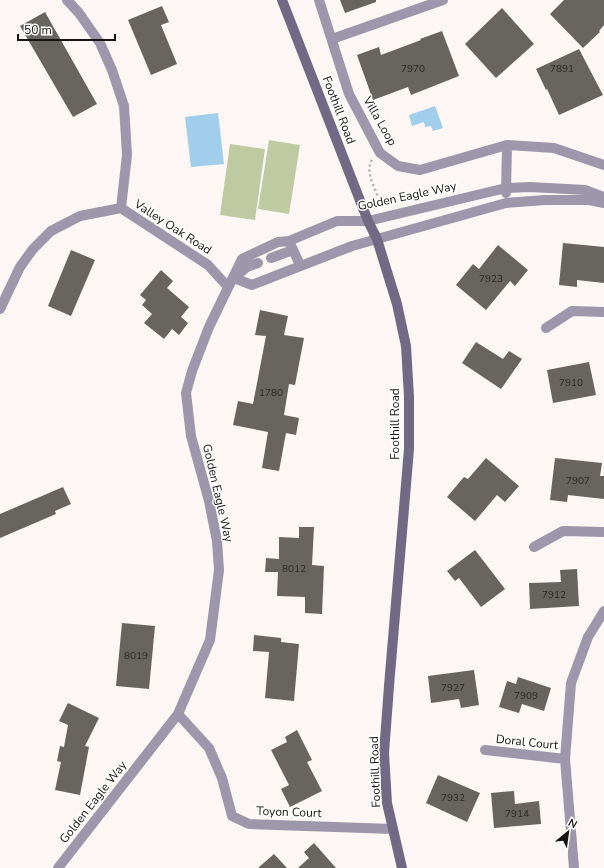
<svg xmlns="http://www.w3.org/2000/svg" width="604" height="868" viewBox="0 0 604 868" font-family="'Nunito Sans',sans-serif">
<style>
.green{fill:#c0caa2}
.water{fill:#a1ceeb}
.building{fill:#686561}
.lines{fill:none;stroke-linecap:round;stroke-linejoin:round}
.path{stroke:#b5b1af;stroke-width:2.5;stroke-dasharray:2 3;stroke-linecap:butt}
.street{stroke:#9c97aa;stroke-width:10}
.secondary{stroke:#716a85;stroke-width:10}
.labels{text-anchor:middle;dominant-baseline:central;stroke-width:3;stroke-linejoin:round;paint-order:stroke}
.number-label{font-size:10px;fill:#2a2826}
.street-label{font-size:12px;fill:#151412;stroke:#fff}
</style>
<rect width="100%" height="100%" fill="#fcf7f4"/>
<path class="green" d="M269,140l31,5 -11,69 -31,-5z
M230,144l35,5 -10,71 -35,-5z"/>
<path class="water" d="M435,106l8,22 -10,3 -2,-5 -6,1 -1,-5 -12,4 -3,-11z
M218,113l6,51 -33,3 -6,-50z"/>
<path class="building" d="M340,0h36v2l-31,11z
M564,0h40v25l-5,6 1,1 -17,16 -33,-34z
M162,6l7,16 -8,3 16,39 -26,11 -23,-55z
M502,8l32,36 -38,34 -31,-34z
M45,12l52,92 -24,13 -53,-91z
M442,31l17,45 -48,19 -3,-8 -35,13 -16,-45 22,-8 2,8 40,-15 -1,-1z
M579,49l24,46 -44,20 -12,-26 -1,1 -10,-21z
M563,243l41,4v36l-27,-3v7l-18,-2z
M498,245l30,25 -13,16 -5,-5 -24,29 -30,-25 17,-21 6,5z
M71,250l24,10 -24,56 -23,-10z
M161,270l12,11 -6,7 22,19 -8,10 7,6 -9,12 -7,-6 -8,10 -20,-16 8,-9 -10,-9 4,-5 -6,-5z
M260,310l28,6 -4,19 20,3 -9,47 -6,-1 -5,31 15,3 -3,17 -10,-2 -7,38 -17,-3 6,-36 -35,-7 5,-24 15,3 13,-68 -11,-1z
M476,342l27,17 6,-8 13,8 -21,30 -39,-26z
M589,362l7,33 -43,8 -6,-33z
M486,458l33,28 -14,16 -8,-7 -22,26 -28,-24 17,-20 4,2z
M555,458l47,5 -2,13h4v23l-36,-4 -1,7 -17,-2z
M63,487l8,17 -16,7 1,3 -56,24v-24z
M299,527h15l-2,38 12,1 -2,48 -17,-1v-16l-28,-1 1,-24h-13l1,-14 13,1v-22l20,1z
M475,550l30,39 -24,18 -22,-29 -4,3 -8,-10z
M577,569l2,37 -49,3 -1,-26 32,-1 -1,-12z
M122,623l33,3 -6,63 -33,-3z
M254,635l27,3v4l18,2 -5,57 -29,-3 4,-46 -16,-1z
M474,670l5,35 -18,3 -2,-9 -28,4 -3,-27z
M518,677l33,11 -7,23 -22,-7 -3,9 -20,-6 8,-26 9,3z
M68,703l31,15 -14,28 4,1 -9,48 -25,-5 6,-28 -4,-1 3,-15 4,1 4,-22 -9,-4z
M297,730l15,30 -5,2 15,29 -32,16 -9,-18 8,-4 -18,-35 16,-8 -2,-5z
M438,775l42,18 -13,29 -41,-19z
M514,791l1,13 24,-3 2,23 -47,4 -3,-35z
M314,843l22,25h-38l11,-10 -5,-6z
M274,854l13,14h-29z"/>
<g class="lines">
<path class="path" d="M372,160c-7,11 2,26 6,37"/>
<path class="street" d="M67,0l12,13 21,30 12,27 12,36 3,49 -6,53
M319,0l30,94 31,59 18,13 22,4 87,-25 47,3 50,17
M332,39l111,-39
M506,193l1,-48
M289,241l11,24
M271,258l22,-8
M235,277l12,-10 11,-4
M234,278l18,7 100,-39 154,-43 39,-3h44l15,3
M0,309l20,-42 13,-18 18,-18 29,-15 41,-8 87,57 20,22
M546,328l26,-17 32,1
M534,547l29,-16 41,1
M178,714l31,34 13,30 10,38 17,8 144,5
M485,750l80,9
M58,868l120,-154 32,-74 9,-70 -2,-29 -8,-40 -18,-65 -5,-43 6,-22 17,-44 33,-68 36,-17 11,-1 48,-20h31l138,-33 24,-1 55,3 19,7
M574,868l-9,-109 6,-76 17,-46 16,-26"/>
<path class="secondary" d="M282,0l86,221 9,18 3,10 17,55 9,42 3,51v52l-20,237 -5,67 3,50 15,65"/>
</g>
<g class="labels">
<g class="number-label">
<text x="413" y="69">7970</text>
<text x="562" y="69">7891</text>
<text x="491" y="279">7923</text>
<text x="571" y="383">7910</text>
<text x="271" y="393">1780</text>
<text x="578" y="481">7907</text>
<text x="294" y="569">8012</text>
<text x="554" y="595">7912</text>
<text x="136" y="656">8019</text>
<text x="453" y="688">7927</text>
<text x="526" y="696">7909</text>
<text x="453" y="798">7932</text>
<text x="517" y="814">7914</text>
</g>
<g class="street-label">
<text transform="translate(339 110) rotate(69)">Foothill Road</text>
<text transform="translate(380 121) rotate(60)">Villa Loop</text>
<text transform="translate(407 196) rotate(-12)">Golden Eagle Way</text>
<text transform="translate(173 227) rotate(33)">Valley Oak Road</text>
<text transform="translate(395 424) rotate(-90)">Foothill Road</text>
<text transform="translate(218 493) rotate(77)">Golden Eagle Way</text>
<text transform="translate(527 742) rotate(6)">Doral Court</text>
<text transform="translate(375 772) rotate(-92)">Foothill Road</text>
<text transform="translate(93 802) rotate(-52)">Golden Eagle Way</text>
<text transform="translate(289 812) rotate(2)">Toyon Court</text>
</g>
</g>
<g transform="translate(568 832) rotate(29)" stroke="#ffffff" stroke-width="3" paint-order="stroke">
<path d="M0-3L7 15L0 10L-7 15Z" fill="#151412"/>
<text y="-6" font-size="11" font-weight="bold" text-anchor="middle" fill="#151412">N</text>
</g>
<path d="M18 34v6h97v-6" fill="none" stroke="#151412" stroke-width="2"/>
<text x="24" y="34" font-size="12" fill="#151412" stroke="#ffffff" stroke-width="3" paint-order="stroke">50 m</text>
</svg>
